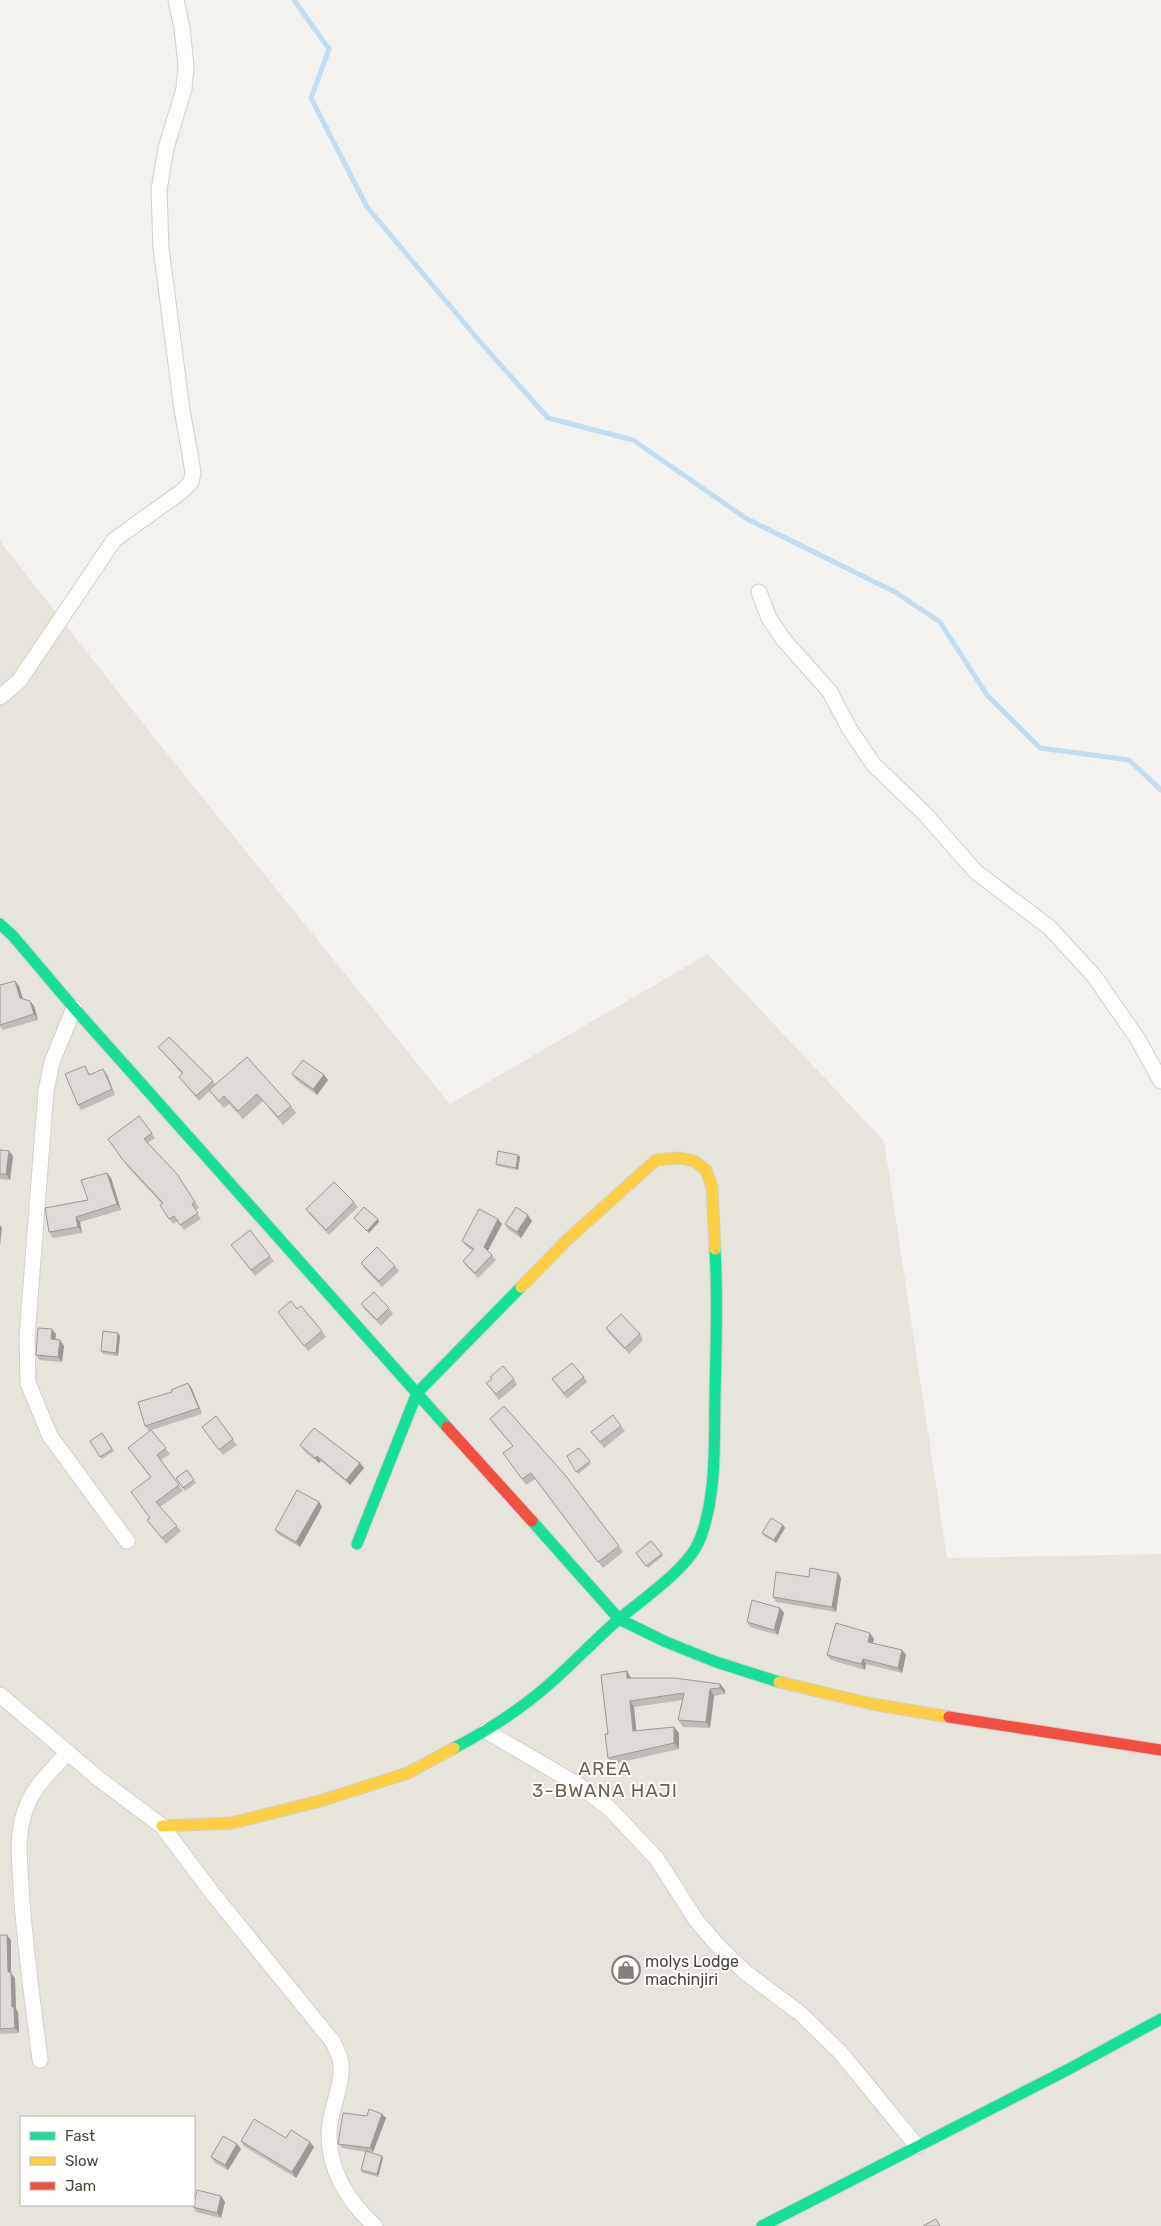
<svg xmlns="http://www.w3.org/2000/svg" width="1161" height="2226" viewBox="0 0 1161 2226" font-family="Rubik,sans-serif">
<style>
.residential{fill:#e7e4dc;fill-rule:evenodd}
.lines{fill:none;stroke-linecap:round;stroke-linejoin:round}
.stream{stroke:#c0ddf1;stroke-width:5}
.street-casing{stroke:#d2d0cb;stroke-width:17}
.fast-casing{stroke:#d3cfc5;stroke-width:13}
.slow-casing{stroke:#d3cfc5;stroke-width:13}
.jam-casing{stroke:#d3cfc5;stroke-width:13}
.street{stroke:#fdfdfc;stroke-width:15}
.fast{stroke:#16e098;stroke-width:11}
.slow{stroke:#ffcf43;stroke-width:11}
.jam{stroke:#f24e42;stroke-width:11}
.wall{fill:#bfbcb8}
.shaded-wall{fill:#9b9996}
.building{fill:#dedbd6;stroke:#9b9996}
.labels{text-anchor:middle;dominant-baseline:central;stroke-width:4;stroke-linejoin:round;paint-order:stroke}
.poi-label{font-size:16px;fill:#4b4439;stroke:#fff;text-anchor:start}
.quarter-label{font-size:19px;letter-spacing:1px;fill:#6e6250;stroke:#fff}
</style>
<rect width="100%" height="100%" fill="#f4f2ee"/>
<path class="residential" d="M0,541l152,194 298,369 258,-150 176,187 63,417 214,-4v672h-1161zM21,2117h173v88h-173z"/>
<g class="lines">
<path class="stream" d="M294,0l35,49 -18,49 56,109 115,137 66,74 85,22 114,79 148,73 45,30 47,73 53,53 89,12 32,30"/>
<defs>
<path id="street" d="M759,592l10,26 14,21 47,53 20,38 24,35 50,48 52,59 74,56 44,48 43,62 24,43
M0,697l19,-16 95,-141 67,-48 10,-10 2,-9 -3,-19 -8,-44 -21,-162 -2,-58 7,-42 18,-59 2,-23 -4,-38 -6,-28
M74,1008l-22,54 -6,29 -19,246 1,46 22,53 77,105
M0,1695l99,84 63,47 51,68 120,148c3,7 7,14 8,21 2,24 -11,45 -12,69 -1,37 19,70 46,94
M486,1731l94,55 30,23 47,50 39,61 23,27 26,25 56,42 39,38 77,94
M40,2060c-7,-58 -16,-116 -19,-175 -2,-28 -5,-55 7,-82 8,-19 27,-36 40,-51"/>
<path id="fast" d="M0,924l13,12 61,72 373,419
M532,1521l87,98 47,23 50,20 63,20
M357,1544l60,-151 104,-106
M454,1748c35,-18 70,-41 100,-68 22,-20 43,-42 66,-62 23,-19 70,-51 80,-79 17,-44 14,-96 15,-143 1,-49 3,-98 0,-147
M762,2226l307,-157 92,-50"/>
<path id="slow" d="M521,1287l47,-48 88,-79 23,-2 15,3 12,9 6,17 3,62
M779,1682l93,22 77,13
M162,1826l70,-3 88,-22 88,-28 46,-25"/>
<path id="jam" d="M447,1427l85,94
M949,1717l212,33"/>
</defs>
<use href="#street" class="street-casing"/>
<use href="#fast" class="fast-casing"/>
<use href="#slow" class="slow-casing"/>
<use href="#jam" class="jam-casing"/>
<use href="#street" class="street"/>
<use href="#fast" class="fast"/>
<use href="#slow" class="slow"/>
<use href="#jam" class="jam"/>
</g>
<path class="wall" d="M15,981l4,5 4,13 7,2 4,5 4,14 -35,10 -3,-4v-41z
M158,1047l55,34 3,4 31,-28 44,49 5,7 -13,12 -20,-24 -20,18 -14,-15 -5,4 -9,-10 -5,-7 -11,10 -20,-24 3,-3 -20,-23z
M85,1066l5,9h17l8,20 -34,15 -3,-5z
M292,1074l32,1 4,5 -11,15 -21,-15z
M139,1116l16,22 -7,5 29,31 22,34 -4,2 6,9 -17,11 -6,-9 -5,3 -13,-19 2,-1 -35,-38 -19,-27z
M0,1150l9,1 4,5 -3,24 -10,-1z
M518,1155l2,2 -2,13 -20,-4 -2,-2z
M107,1173l4,5 10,32 -41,12 2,11 -29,5 -4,-6 39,-32z
M354,1202l4,5 -29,28 -19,-20 -4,-6z
M532,1221l-11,17 -13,-9 -3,-5z
M502,1224l-14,27 8,9 -18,18 -12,-12 -3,-5 10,-10 -7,-5 -4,-5z
M231,1245l39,11 4,5 -19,15z
M361,1263l34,3 4,5 -17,16 -18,-19z
M361,1304l28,4 4,6 -12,12 -16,-16z
M297,1309l25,22 4,6 -18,14 -30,-39z
M606,1328l34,6 3,6 -14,14 -20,-21z
M118,1333l2,3 -2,20 -15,-2 -2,-3z
M56,1334l-1,6 9,6 -2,16 -23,-2 -3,-5z
M584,1377l3,5 -20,17 -15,-20z
M514,1379l3,6 -18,15 -13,-17z
M188,1383l4,6 10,25 -51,16 19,24 -9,6 22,31 -23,16 21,24 -15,13 -19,-24 3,-2v-41l-22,-29 22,-17h-1l-4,-5 27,-34z
M216,1416l21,29 -14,10 -21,-28z
M490,1419l129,127 4,6 -20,16 -68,-89 -9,6 -23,-32 10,-7 -19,-21z
M621,1426l4,5 -21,17 -13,-16z
M102,1433l12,18 -12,8 -12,-18z
M300,1445l60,18 4,5 -14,17 -29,-24 -2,2 -15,-12z
M579,1448l12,16 -13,10 -11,-18z
M187,1470l9,13 -11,8 -9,-13z
M319,1502l3,5 -22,40 -21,-12 -4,-5z
M783,1525l2,3 -9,15 -12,-7 -2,-3z
M651,1541l12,15 -15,12 -12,-15z
M838,1573l3,5 -5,34 -60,-10 -3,-5 36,-20z
M780,1608l4,5 -6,22 -28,-8 -3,-5z
M874,1639l-1,4 33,12 -4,18 -36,-9 -1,6 -34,-10 -4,-5z
M631,1678l89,6 5,6v4l-11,2 -4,32 -27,-1 -5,-7 5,-20 -49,7 2,24 43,2v16l-66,15 -5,-6v-24z
M0,1935l11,5v33l4,5 1,31 2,3 1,21 -19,1z
M382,2114l4,4 -13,34h-7l17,6 -5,19 -15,-4 -2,-3 5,-18 -24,-4 -4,-4 29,-28z
M241,2141l73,6 -18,31 -52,-32z
M237,2144l4,5 -13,21 -13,-7 -4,-6z
M225,2202l-4,16 -25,-6 -3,-5z"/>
<path class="shaded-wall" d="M15,981l4,5 5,17 -4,-5z
M30,1001l4,5 4,14 -4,-6z
M103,1069l4,6 8,20 -3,-6z
M324,1075l4,5 -11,15 -4,-6z
M9,1151l4,5 -3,24 -4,-6z
M518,1155l2,2 -2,13 -2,-2z
M107,1173l4,5 10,32 -4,-6z
M528,1215l4,6 -11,17 -4,-6z
M76,1217l4,5 2,11 -4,-6z
M378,1219l1,3 -10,11 -2,-2z
M498,1219l4,5 -15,28 -3,-5z
M0,1225l2,3 -2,18z
M52,1329l4,5 -1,11 -4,-6z
M118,1333l2,3 -2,20 -2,-3z
M60,1340l4,6 -2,16 -4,-5z
M188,1383l4,6 10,25 -3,-6z
M317,1456l4,5 -2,2 -4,-5z
M360,1463l4,5 -14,17 -4,-5z
M319,1502l3,5 -22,40 -4,-5z
M783,1525l2,3 -9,15 -2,-3z
M838,1573l3,5 -5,34 -4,-5z
M780,1608l4,5 -6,22 -4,-5z
M870,1633l4,6 -3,8 -3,-5z
M902,1650l4,5 -4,18 -4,-5z
M863,1659l3,5 -1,6 -4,-6z
M627,1671l4,7h-4z
M720,1684l5,6v4l-5,-6z
M710,1689l4,7 -4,32 -4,-6z
M630,1701l4,6 3,31 -4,-7z
M674,1727l5,6v16l-5,-6z
M7,1935l4,5v33l4,5 1,31 2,3 1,21 -4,-5 -3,-21 -4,-35z
M382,2114l4,4 -13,34 -3,-4z
M310,2142l4,5 -18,31 -4,-6z
M237,2144l4,5 -13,21 -3,-5z
M382,2156l1,2 -5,19 -1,-3z
M221,2196l4,6 -4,16 -4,-5z"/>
<path class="building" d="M15,981l5,17 10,3 4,13 -34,11v-40z
M169,1037l44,44 -17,15 -17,-19 4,-4 -25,-26z
M247,1057l44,49 -13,11 -21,-23 -19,17 -14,-15 -5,5 -10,-11z
M303,1060l21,15 -11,14 -21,-15z
M85,1066l4,9 14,-6 9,20 -34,16 -13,-31z
M139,1116l13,17 -8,6 33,35 18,28 -3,2 6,9 -18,12 -6,-9 -5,3 -9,-14 3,-2 -40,-43 -15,-21z
M0,1150l9,1 -3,23h-6z
M498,1151l20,4 -2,13 -20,-4z
M107,1173l10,31 -41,13 2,10 -29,5 -4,-24 43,-8 -7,-20z
M334,1182l20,20 -28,28 -20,-21z
M364,1207l14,12 -11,12 -13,-13z
M516,1207l12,8 -11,17 -12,-8z
M479,1209l19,10 -14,28 8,8 -17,18 -12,-12 11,-12 -12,-8z
M250,1230l20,26 -19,14 -20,-25z
M377,1247l18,19 -16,15 -18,-18z
M374,1292l15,16 -12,12 -16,-16z
M291,1301l6,8 4,-3 21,25 -18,15 -26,-34z
M621,1314l19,20 -15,14 -19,-20z
M38,1328l14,1 -1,10 9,1 -2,17 -22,-2z
M103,1331l15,2 -2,20 -15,-2z
M572,1363l12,14 -20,16 -12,-14z
M503,1366l11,13 -18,15 -10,-11 6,-4 -2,-2z
M188,1383l11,25 -54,18 -7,-24 34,-10 -1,-2z
M504,1406l61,69 54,71 -21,16 -67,-89 -9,6 -19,-26 10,-7 -23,-27z
M613,1415l8,11 -21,16 -9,-10z
M216,1416l17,23 -14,11 -17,-23z
M314,1428l46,35 -14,17 -29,-24 -2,2 -15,-13z
M151,1430l15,18 -9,7 22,30 -23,17 21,24 -15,12 -15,-18 3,-2 -19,-26 20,-15 -23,-29z
M102,1433l10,16 -12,8 -10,-16z
M579,1448l11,13 -14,11 -9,-16z
M187,1470l7,10 -11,8 -7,-10z
M297,1490l22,12 -23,40 -21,-12z
M771,1518l12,7 -9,15 -12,-7z
M651,1541l11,13 -16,12 -10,-13z
M810,1568l28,5 -6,34 -59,-10 3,-25 33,5z
M752,1600l28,8 -6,22 -27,-8z
M836,1623l34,10 -2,9 34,8 -4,18 -35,-9 -2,5 -34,-9z
M627,1671v7h47l46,6v4l-10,1 -4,33 -28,-2 6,-27 -54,8 3,30 41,-4v16l-66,15 -3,-24h3l-7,-59z
M0,1935h7l1,37h3l1,35h2l1,21 -15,1z
M369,2109l13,5 -12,34 -32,-4 5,-31 24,3z
M254,2119l32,19 5,-8 19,12 -18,30 -51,-31z
M223,2136l14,8 -12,21 -14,-8z
M366,2151l16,5 -5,18 -16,-4z
M197,2190l24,6 -4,17 -24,-6z
M936,2219l4,7h-17z"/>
<defs>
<symbol id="shop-ring" viewBox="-11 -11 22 22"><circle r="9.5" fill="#fff" stroke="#868178" stroke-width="1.5"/><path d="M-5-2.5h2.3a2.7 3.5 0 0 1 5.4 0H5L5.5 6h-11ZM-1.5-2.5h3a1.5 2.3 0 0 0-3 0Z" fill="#868178"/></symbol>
</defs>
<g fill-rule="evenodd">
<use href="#shop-ring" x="610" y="1954" width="32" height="32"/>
</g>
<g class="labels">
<g class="poi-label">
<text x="645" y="1961">molys Lodge<tspan x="645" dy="18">machinjiri</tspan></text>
</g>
<g class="quarter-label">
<text x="605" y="1768">AREA<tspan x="605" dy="22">3-BWANA HAJI</tspan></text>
</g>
</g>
<rect x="20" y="2116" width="175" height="90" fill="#ffffff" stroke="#b7b4b0"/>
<rect x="30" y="2132" width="25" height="8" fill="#16e098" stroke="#b7b4b0"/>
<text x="65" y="2141" font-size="15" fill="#4b4439">Fast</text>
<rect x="30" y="2157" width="25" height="8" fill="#ffcf43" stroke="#b7b4b0"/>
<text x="65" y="2166" font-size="15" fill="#4b4439">Slow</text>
<rect x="30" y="2182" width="25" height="8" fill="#f24e42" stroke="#b7b4b0"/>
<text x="65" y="2191" font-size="15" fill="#4b4439">Jam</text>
</svg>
